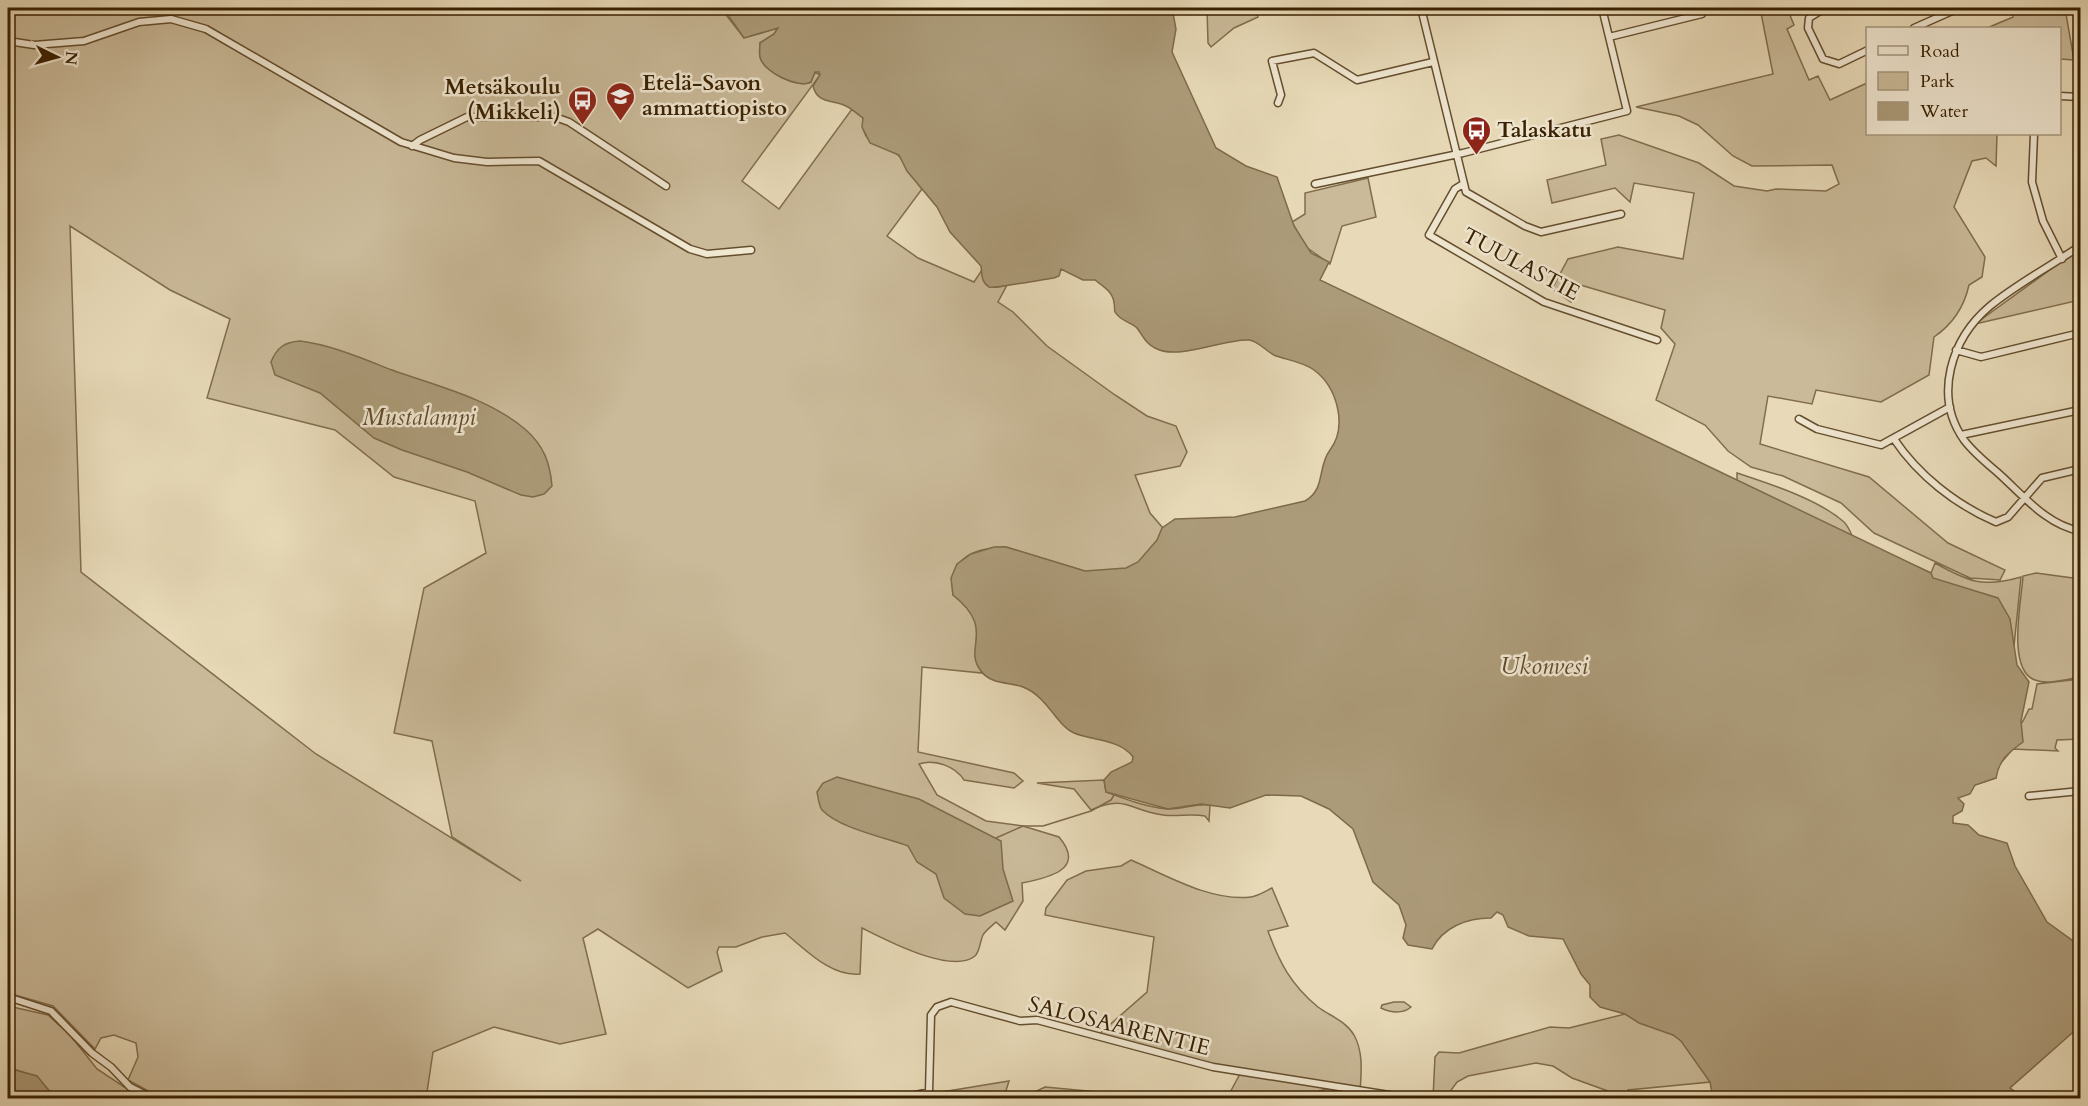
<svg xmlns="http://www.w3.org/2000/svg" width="2088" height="1106" viewBox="0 0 2088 1106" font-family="Cardo,serif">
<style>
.green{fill:#caba99;stroke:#816d4c;stroke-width:1.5;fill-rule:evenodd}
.water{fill:#ac9b79;stroke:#7e6a49;stroke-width:1.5}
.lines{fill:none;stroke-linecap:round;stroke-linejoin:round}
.stream{stroke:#7e6a49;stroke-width:1.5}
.minor-casing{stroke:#644e2e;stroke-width:9}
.minor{stroke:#f0e7d1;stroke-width:6}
.labels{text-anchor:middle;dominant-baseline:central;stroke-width:5;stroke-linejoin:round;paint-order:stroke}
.poi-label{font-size:22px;font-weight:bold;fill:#382000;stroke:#f0e7d1;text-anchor:start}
.street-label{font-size:22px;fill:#382000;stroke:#f0e7d1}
.water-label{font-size:24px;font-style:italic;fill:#614b2a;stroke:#f0e7d1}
</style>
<rect width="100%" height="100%" fill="#e8dab8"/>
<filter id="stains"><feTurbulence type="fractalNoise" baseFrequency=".00333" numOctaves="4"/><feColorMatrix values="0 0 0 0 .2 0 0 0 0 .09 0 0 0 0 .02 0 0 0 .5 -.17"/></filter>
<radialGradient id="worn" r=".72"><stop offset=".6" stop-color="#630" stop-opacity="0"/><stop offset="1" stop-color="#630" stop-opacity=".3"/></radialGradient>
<path class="green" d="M8,8h715l4,8 17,22 34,-10 -4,6 -14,9c0,4 -1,10 0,14 3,15 39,32 51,25l4,-10 5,3 -78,106 37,28 73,-100 11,9c-2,33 22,23 36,38 7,8 15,23 23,33l-35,47 31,22 56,24 8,-12c0,17 10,20 25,15l-9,17 15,10 34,34 68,49 32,21 29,10 11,26 -7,14 -45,9 15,38 13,15 16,-6 17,15 9,-4 1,8 -15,9 -12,-4 -2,13 -10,4 -6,-2 -3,5 4,15 13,15 -4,4 -4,-2 -6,7 8,9 -5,7 -4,-3 -2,4 3,5 -1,10 -11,1 -4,8 -10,5c-5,-1 -8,-4 -12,-4 -7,0 -11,4 -18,3 -35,-7 -45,-50 -38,-80h14l-75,-23c-33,1 -58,11 -53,48 42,33 12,43 29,78l-60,-6 -4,85 96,21 9,8 -9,7 -50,-8c-9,-14 -29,-21 -45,-16l18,31 49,26 37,5 36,11c28,33 -12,41 -37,46l1,18 -18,29 -9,-8c-4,4 -10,8 -13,13 -3,6 -3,16 -8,21 -23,19 -89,-16 -113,-28l-2,46c-29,3 -54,-24 -75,-41l-23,4 -26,10h-17l-2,5 5,19 -34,17 -90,-59 -15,9 23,96 -46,10 -66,-17 -61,25 -6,40 4,6h-270l-33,-18 10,-23 -2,-14 -22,-8 -13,3 -6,11 -42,-43 -45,-13zM70,226l100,64 60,29 -23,79 128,32 59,47 81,24 11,52 -62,35 -30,145 38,8 20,96 69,44 -205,-127 -235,-182z
M1207,8h48l3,9 -24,11 -23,19 -3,-4z
M1760,8h27l7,17 -7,4 22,51 9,-4 12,24 37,-17 1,51h129l-1,32 -10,-8 -14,3 -18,46 31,50 -3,20 -13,8c-5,23 -16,39 -35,52l-5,38 -48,27 -65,-12 -4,14 -44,-8 -8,48 109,33 79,66 57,27 -5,10 -30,-2 -96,-45 -33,-30 -58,-27 -32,-9 -23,-16 -23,-26 -49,-25 19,-56 -14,-16 4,-18 -88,-26 -6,18 -19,-13 16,-30 50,-12 65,12 11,-66 -60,-10 -4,19 -15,-14 -63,15 -5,-23 59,-15 -5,-26 18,-4 80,28 35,23 33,5 9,-2 50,2 13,-7 -7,-19 -80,1 -19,-10 -35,-31 -19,-9 -43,-9 137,-33z
M2010,8h55l9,52 -14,-1v-31h-73l26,-11z
M1368,178l8,39 -34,9 -12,38 -24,-17 -14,-25 13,-8v-21z
M2080,248v52l-105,24z
M1737,473c33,11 81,26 107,49 4,4 7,11 9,16l78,35 4,-10c34,19 48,25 86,14l-7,69 -277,-160z
M2036,573l44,6v98c-12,2 -33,8 -45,3 -29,-10 -13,-82 -12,-104z
M2080,679v60l-23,1 -2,8 3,3 -45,-2 -15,17 -2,12 -21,7 48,-64 6,-12h3l5,-25z
M1104,780l2,12c19,7 40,15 61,17 15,1 28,-6 43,-4l-1,16 -4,-5c-15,-3 -27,1 -42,-1 -33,-4 -37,-21 -72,-5l-17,-21 -37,-6z
M1131,860c35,15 80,42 120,37 7,-1 15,-6 21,-9l16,38 -20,5c11,31 23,54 50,76 12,9 28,14 36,28 10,18 7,39 6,58l-34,-4 -30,9h-69l14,-26 -144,-36 50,-44 7,-55 -109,-22 1,-7 21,-28 19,-9 35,-5z
M1394,1002h10l7,5c-8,7 -20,6 -30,1l1,-3z
M8,1006l40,9 22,20 27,34 44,29h-86c-12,-17 -26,-26 -47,-30z
M1625,1014c15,10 31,13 47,20 17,9 29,32 38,48l-82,8v8h-9l-3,-4 -44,-16 -19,-12 -17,-3 -68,13 -11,6 -8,11 -1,5h-15l2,-41 4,-5 20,1 91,-26 19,1z
M1009,1081l-5,16 4,1h-103z
M1045,1087l64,6 5,5h-92z"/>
<path class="water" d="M723,8h449l4,21 -4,23 44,96 30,18 31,11 17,49 17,27 18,9 -9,18 611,293 2,5 65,20 12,21 7,46 12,17 -8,39 2,21c-14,10 -24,18 -27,36l-21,7 -5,9 -12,4 6,6 -2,7 -9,5v7l15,2 11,10 28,8 8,23 32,56 33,24v80l-70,62 14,10h-311l-3,-16 -29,-41 -8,-6 -34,-12 -14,-9 -25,-7 -10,-10v-12l-9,-11 -18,-35 -34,-3 -21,-9 -5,-12 -6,-3 -6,6c-24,0 -48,9 -59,31l-24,-4 -5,-7 3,-13 -7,-20 -26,-23 -20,-53 -24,-20 -28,-13 -35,-1 -36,13 -29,-4 -33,5 -62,-17 -2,-12 7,-8 21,-10 1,-5c-13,-18 -40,-16 -59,-24 -17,-7 -27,-37 -51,-46 -13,-5 -32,-2 -42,-16 -19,-24 16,-41 -28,-76l-2,-17 6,-14 14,-10 23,-7h12l79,24 41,-3 12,-6 19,-22 5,-12 13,-9 60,-2 70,-16c21,-12 12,-34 25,-51 18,-24 7,-63 -16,-80 -11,-8 -26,-10 -38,-14 -10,-4 -17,-15 -27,-16 -27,-1 -71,21 -94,8 -9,-4 -12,-12 -18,-20 -6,-6 -17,-7 -22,-16 -1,-1 0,-7 -1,-9 -1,-11 -11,-17 -19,-23h-12l-22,-11 -2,7 -5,2c-9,1 -62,11 -65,9 -8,-5 -7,-13 -8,-21l-31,-34 -13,-25 -30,-36 -8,-16 -29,-12 -8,-16 1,-9c-7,-5 -14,-12 -22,-14 -13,-4 -24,-2 -28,-18l7,-11 -1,-3h-4l-4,10c-12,7 -48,-10 -51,-25 -1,-4 0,-10 0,-14l14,-9 4,-6 -34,10z
M300,341c32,4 61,17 92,29 44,16 97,28 134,60 18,16 24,33 26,56l-8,8 -11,3 -12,-2 -54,-23 -65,-22 -28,-12 -54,-45 -45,-18 -4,-13c6,-15 14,-20 29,-21z
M837,777l82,22 82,42 2,28 10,32 -33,15 -15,-2 -21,-16 -8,-24 -19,-12 -9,-16c-25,-9 -69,-18 -86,-36 -3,-4 -4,-13 -5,-18l6,-9z
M8,1068l29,8 18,22h-47z"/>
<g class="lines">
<path class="stream" d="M996,838l27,-12h20l48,-15 20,-11 3,-5"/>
<defs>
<path id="minor" d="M1421,8l45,184 59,34 16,6 80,-18
M1825,8l-16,10 -1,10 15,31 16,5 29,-14
M1914,28l45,-20
M1609,37l93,-23
M8,41l26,4 50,-4 55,-19 32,-3 35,10 195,113 53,16 33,4 52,-1 151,88 17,5 44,-4
M2060,96l20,1
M1278,103l3,-8 -9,-34 42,-8 43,27 76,-18
M2034,134l-2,48 11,39 19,38
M412,146l8,-6 47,-23h88l14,5 97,64
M1315,184l148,-31 164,-42 -25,-103
M1463,184l-8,5 -26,46 115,67 113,38
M2080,246c-29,20 -62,37 -90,60 -39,33 -57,90 -26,134 9,12 21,22 33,32 25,22 49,53 83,59
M1956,350l25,7 99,-24
M1799,419l18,10 64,16 69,-38
M1961,435l119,-25
M1894,439c24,36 62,66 102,83l12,-5 34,-39 38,-9
M2029,796l51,-5
M8,997l43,14 41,42 19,14 19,20 22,11
M903,1098l26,-6 2,-77 6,-8 14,-5 69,19 17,-1 176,47 195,31"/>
</defs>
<use href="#minor" class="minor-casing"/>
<use href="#minor" class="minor"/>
</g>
<defs>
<symbol id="school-pin" viewBox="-11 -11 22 30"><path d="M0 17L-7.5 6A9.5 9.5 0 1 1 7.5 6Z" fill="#8f2418" stroke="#f0e7d1"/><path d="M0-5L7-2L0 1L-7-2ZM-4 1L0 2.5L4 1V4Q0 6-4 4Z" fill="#fff"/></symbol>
<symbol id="bus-pin" viewBox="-11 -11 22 30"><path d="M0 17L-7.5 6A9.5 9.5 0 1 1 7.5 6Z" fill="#8f2418" stroke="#f0e7d1"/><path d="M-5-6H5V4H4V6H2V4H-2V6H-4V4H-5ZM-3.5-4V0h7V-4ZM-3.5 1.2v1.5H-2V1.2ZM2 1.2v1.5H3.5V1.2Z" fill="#fff"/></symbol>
</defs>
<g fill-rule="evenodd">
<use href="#school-pin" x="604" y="80" width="33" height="45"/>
<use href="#bus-pin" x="566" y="84" width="33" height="45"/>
<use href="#bus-pin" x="1460" y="114" width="33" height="45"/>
</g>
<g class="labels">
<g class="poi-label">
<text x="642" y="83">Etelä-Savon<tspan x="642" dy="25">ammattiopisto</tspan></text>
<text x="561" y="87" text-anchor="end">Metsäkoulu<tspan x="561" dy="25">(Mikkeli)</tspan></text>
<text x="1497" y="130">Talaskatu</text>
</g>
<g class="street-label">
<text transform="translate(1521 264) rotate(28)">TUULASTIE</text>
<text transform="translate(1119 1026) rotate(14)">SALOSAARENTIE</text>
</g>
<g class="water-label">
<text x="419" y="417">Mustalampi</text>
<text x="1544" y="666">Ukonvesi</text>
</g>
</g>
<rect width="2088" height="1106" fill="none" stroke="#e8dab8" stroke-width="30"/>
<rect x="9" y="9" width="2070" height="1088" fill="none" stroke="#382000" stroke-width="3"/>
<rect x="15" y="15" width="2058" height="1076" fill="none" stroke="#382000" stroke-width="1.5"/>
<rect x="1866" y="27" width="195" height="108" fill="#f0e7d1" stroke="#a6977d" stroke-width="1.5"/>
<rect x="1878" y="46" width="30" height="9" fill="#f0e7d1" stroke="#a6977d" stroke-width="1.5"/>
<text x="1920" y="57" font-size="18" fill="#382000">Road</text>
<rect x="1878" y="72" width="30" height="18" fill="#caba99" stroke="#a6977d" stroke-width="1.5"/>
<text x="1920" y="87" font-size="18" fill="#382000">Park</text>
<rect x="1878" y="102" width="30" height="18" fill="#ac9b79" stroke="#a6977d" stroke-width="1.5"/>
<text x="1920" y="117" font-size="18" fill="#382000">Water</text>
<g transform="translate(57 57) rotate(95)" stroke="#f0e7d1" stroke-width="4.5" paint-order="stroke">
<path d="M0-4.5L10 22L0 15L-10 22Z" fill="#382000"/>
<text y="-9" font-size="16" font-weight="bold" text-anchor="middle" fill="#382000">N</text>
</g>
<rect width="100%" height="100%" filter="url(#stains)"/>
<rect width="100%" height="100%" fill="url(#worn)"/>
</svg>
